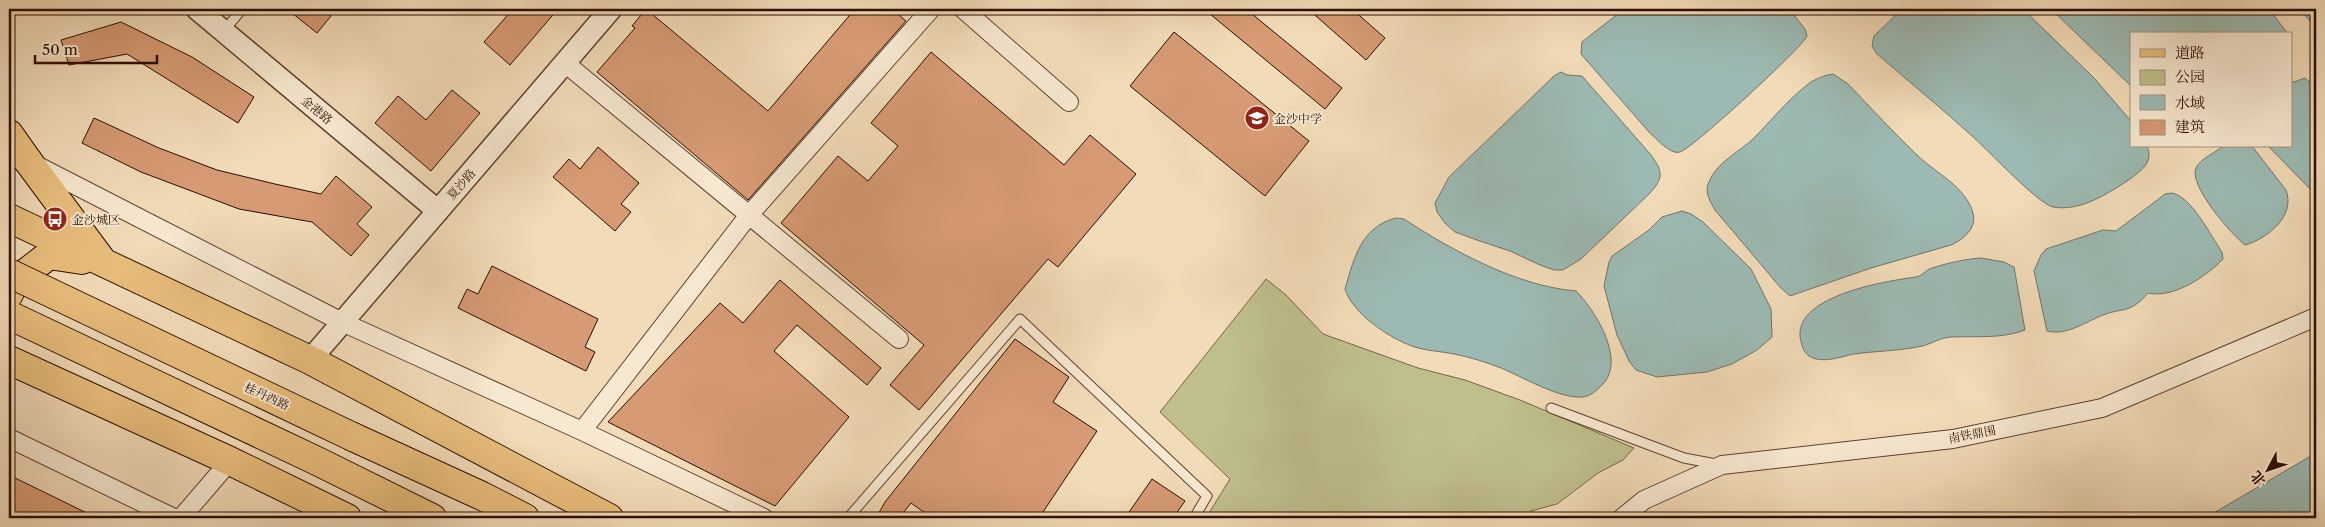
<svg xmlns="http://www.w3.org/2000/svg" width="2325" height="527" viewBox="0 0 2325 527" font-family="'Libre Caslon Text','Noto Serif SC',serif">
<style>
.green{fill:#bfbf8c;stroke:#766646}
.water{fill:#9cbab3;stroke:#6f756b}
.building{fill:#d69a74;stroke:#2c0d00}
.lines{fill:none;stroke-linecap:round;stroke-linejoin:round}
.service-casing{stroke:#5e402e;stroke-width:11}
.minor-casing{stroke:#5e402e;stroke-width:20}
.tertiary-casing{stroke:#5e402e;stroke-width:24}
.primary-casing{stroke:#2c0d00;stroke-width:30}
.trunk-casing{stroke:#2c0d00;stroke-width:30}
.service{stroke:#f7e8d1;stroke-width:9}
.minor{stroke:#f7e8d1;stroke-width:18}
.tertiary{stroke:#f7e8d1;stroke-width:21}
.primary{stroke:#e9be7c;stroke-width:28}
.trunk{stroke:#e9be7c;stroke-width:28}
.trunk-bridge-casing{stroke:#2c0d00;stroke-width:30;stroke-linecap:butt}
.trunk-bridge{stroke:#e9be7c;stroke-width:28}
.labels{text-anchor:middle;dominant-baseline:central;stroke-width:4;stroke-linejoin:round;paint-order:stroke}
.street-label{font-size:12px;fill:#2c0d00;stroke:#f7e8d1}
.poi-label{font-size:12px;fill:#2c0d00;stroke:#f7e8d1;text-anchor:start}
</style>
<rect width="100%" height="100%" fill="#f2dbb8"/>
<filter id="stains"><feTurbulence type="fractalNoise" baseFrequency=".004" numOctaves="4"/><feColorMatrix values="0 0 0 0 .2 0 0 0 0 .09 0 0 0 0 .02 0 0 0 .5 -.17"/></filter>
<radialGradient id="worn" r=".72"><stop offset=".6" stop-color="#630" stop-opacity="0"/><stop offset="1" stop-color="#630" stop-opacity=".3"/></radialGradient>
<path class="green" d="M1266,279l20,16 37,39 95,34 47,12 55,20 114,48 -11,12 -25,13 -41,31 -26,7 -7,7h-318l24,-39 -70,-67z"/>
<path class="water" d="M1624,9h165l16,20 2,7c-4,11 -114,112 -127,116 -10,3 -24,-14 -31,-20l-68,-78 1,-12z
M1902,9h121l71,69 37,43v25h16c7,16 -5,24 -17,33 -21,14 -50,33 -77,28 -16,-4 -66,-58 -82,-72 -31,-28 -64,-55 -95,-82l-4,-7 2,-10z
M2051,9h218l19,25h-157v52z
M2299,9h17v15h-3z
M1561,72l6,3 15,1 69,79c12,17 13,23 -2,39l-68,65 -18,11h-9l-14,-5 -30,-14 -33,-11 -22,-8 -10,-9 -8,-11 -2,-9 14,-26 105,-101z
M1833,74l15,10c23,24 46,49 70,72 18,17 48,31 55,57 4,15 -9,26 -22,32l-80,23 -81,28 -10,-9 -65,-77c-5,-9 -11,-18 -6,-28 7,-19 30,-30 44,-43 19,-19 36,-41 58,-57 7,-4 14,-7 22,-8z
M2305,78l11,10v105h-2l-46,-47h23v-63z
M2224,146h28l34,44c10,26 -19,49 -41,55 -13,-10 -57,-60 -49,-77 4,-9 20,-16 28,-22z
M2172,193c20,4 38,42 50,59l1,7c-16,17 -50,40 -75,34 -18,21 -24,14 -45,22 -18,7 -36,21 -56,16l-13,-60 7,-16 5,-6 57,-19 13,1 40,-30 9,-7z
M1682,211l9,3 12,8 48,47 20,40 1,28 -15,13 -25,14 -25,8 -50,5 -21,-7 -7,-9 -12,-26 -13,-49 5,-24 3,-6 37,-26 13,-13z
M1396,218l8,1c49,32 113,67 172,72 19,19 51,70 26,94 -5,5 -11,11 -19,12 -24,2 -60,-20 -82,-29 -15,-6 -32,-11 -47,-14 -14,-3 -29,-3 -42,-8 -23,-8 -60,-33 -67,-57 9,-31 16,-62 51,-71z
M1981,258l23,4 10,5 11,63c-23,9 -50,6 -75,7 -10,1 -19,7 -28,9 -23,5 -46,5 -68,8 -14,3 -32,10 -45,2 -6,-4 -8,-13 -9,-20 -3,-41 87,-55 116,-59 6,-1 10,-7 16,-9 16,-5 33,-9 49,-10z
M2316,453v65h-112l3,-1z"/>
<path class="building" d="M287,9h36l8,7 -14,17z
M513,9h45l-48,56 -26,-23z
M646,9l122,102 87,-102h37l14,12 -158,179 -151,-128 38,-44 -3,-2z
M1204,9h42l96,79 -17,21z
M1308,9h44l33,29 -19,22z
M121,22l71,35 62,40 -16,26 -111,-69 -58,11 -8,-25z
M1174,32l135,109 -44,55 -135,-110z
M931,52l133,113 26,-30 46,39 -78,93 -10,-8 -129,151 -29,-25 34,-40 -143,-122 57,-67 30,25 30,-35 -27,-23z
M452,90l28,23 -49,58 -56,-48 23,-27 28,24z
M94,118l65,30 58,22 58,14 46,10 15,-18 36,31 -15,17 12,11 -18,21 -39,-34 -73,-13 -98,-37 -59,-29z
M598,147l41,36 -18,21 10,8 -16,19 -62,-54 16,-18 11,10z
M492,266l106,53 -13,28 10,5 -9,19 -128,-63 9,-19 11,5z
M780,280l101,88 -14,17 -70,-60 -23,26 75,66 -74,89 -167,-84 112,-119 23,20z
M1015,339l54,38 -16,25 44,29 -58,87h-107l-21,-15 -12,15h-23l9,-16z
M9,475l88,43h-88z
M1152,479l33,22 -12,17h-48z"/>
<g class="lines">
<defs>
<path id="service" d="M224,31l18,-22
M1551,408l133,50 32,6
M848,518l172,-199 187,177 -13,22"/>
<path id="minor" d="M963,9l106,93
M565,63l334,276
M34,164l308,158 240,109 182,87
M582,431l167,-216 182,-206
M9,438l165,80
M181,518l49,-57
M1622,518l22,-18 78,-35 231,-26 149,-31 214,-91"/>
<path id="tertiary" d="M197,9l241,202
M310,360l301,-351"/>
<path id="primary" d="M28,161l75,101
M9,218l301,142 299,158
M9,294l5,-12 35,-27 33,5
M9,360l221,101 117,57"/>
<path id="trunk" d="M9,134l19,27
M9,315l308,146 115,57
M353,437l129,59 43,22"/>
</defs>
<use href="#service" class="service-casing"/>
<use href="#minor" class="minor-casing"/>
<use href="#tertiary" class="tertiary-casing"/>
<use href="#primary" class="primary-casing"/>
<use href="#trunk" class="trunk-casing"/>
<use href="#service" class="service"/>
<use href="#minor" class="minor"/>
<use href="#tertiary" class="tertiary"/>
<use href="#primary" class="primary"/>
<use href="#trunk" class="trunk"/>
<defs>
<path id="trunk-bridge" d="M9,273l344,164"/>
</defs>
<use href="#trunk-bridge" class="trunk-bridge-casing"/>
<use href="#trunk-bridge" class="trunk-bridge"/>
</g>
<defs>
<symbol id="school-disc" viewBox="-11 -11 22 22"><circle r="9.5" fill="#8f2418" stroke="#f7e8d1"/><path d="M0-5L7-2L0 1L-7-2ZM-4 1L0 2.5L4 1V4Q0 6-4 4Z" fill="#fff"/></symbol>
<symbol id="bus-disc" viewBox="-11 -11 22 22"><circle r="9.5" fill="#8f2418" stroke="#f7e8d1"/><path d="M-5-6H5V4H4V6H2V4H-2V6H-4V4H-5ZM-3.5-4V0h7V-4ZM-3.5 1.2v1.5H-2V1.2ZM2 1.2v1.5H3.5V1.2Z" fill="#fff"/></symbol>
</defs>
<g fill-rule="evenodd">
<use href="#school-disc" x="1243" y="104" width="28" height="28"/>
<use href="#bus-disc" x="41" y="205" width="28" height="28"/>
</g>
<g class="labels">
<g class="street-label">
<text transform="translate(317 110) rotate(40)">金港路</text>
<text transform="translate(461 184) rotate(-49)">夏沙路</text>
<text transform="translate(267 396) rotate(25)">桂丹西路</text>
<text transform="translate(1972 434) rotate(-11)">南铁鼎围</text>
</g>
<g class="poi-label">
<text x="1274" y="118">金沙中学</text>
<text x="72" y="219">金沙城区</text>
</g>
</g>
<rect width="2325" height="527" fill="none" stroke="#f2dbb8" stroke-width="30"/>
<rect x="10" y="10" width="2305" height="507" fill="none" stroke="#2c0d00" stroke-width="2.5"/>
<rect x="15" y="15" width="2295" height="497" fill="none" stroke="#2c0d00"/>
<rect x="2130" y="32" width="162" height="115" fill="#f7e8d1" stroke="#a6907d"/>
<rect x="2140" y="49" width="25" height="8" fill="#e9be7c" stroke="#a6907d"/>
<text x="2175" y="58" font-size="15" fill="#2c0d00">道路</text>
<rect x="2140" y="70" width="25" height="15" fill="#bfbf8c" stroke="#a6907d"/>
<text x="2175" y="82" font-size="15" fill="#2c0d00">公园</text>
<rect x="2140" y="95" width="25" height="15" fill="#9cbab3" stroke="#a6907d"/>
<text x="2175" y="108" font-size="15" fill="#2c0d00">水域</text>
<rect x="2140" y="120" width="25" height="15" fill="#d69a74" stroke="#a6907d"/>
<text x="2175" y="132" font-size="15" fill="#2c0d00">建筑</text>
<g transform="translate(2268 470) rotate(229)" stroke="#f7e8d1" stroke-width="4" paint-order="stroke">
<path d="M0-4L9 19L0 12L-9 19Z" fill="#2c0d00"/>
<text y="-8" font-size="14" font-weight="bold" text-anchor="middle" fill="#2c0d00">北</text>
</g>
<path d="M35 55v8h122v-8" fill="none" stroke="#2c0d00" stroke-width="2.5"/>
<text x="42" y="55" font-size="15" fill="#2c0d00" stroke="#f7e8d1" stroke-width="4" paint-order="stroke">50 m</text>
<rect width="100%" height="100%" filter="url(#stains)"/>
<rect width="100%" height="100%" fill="url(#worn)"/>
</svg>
